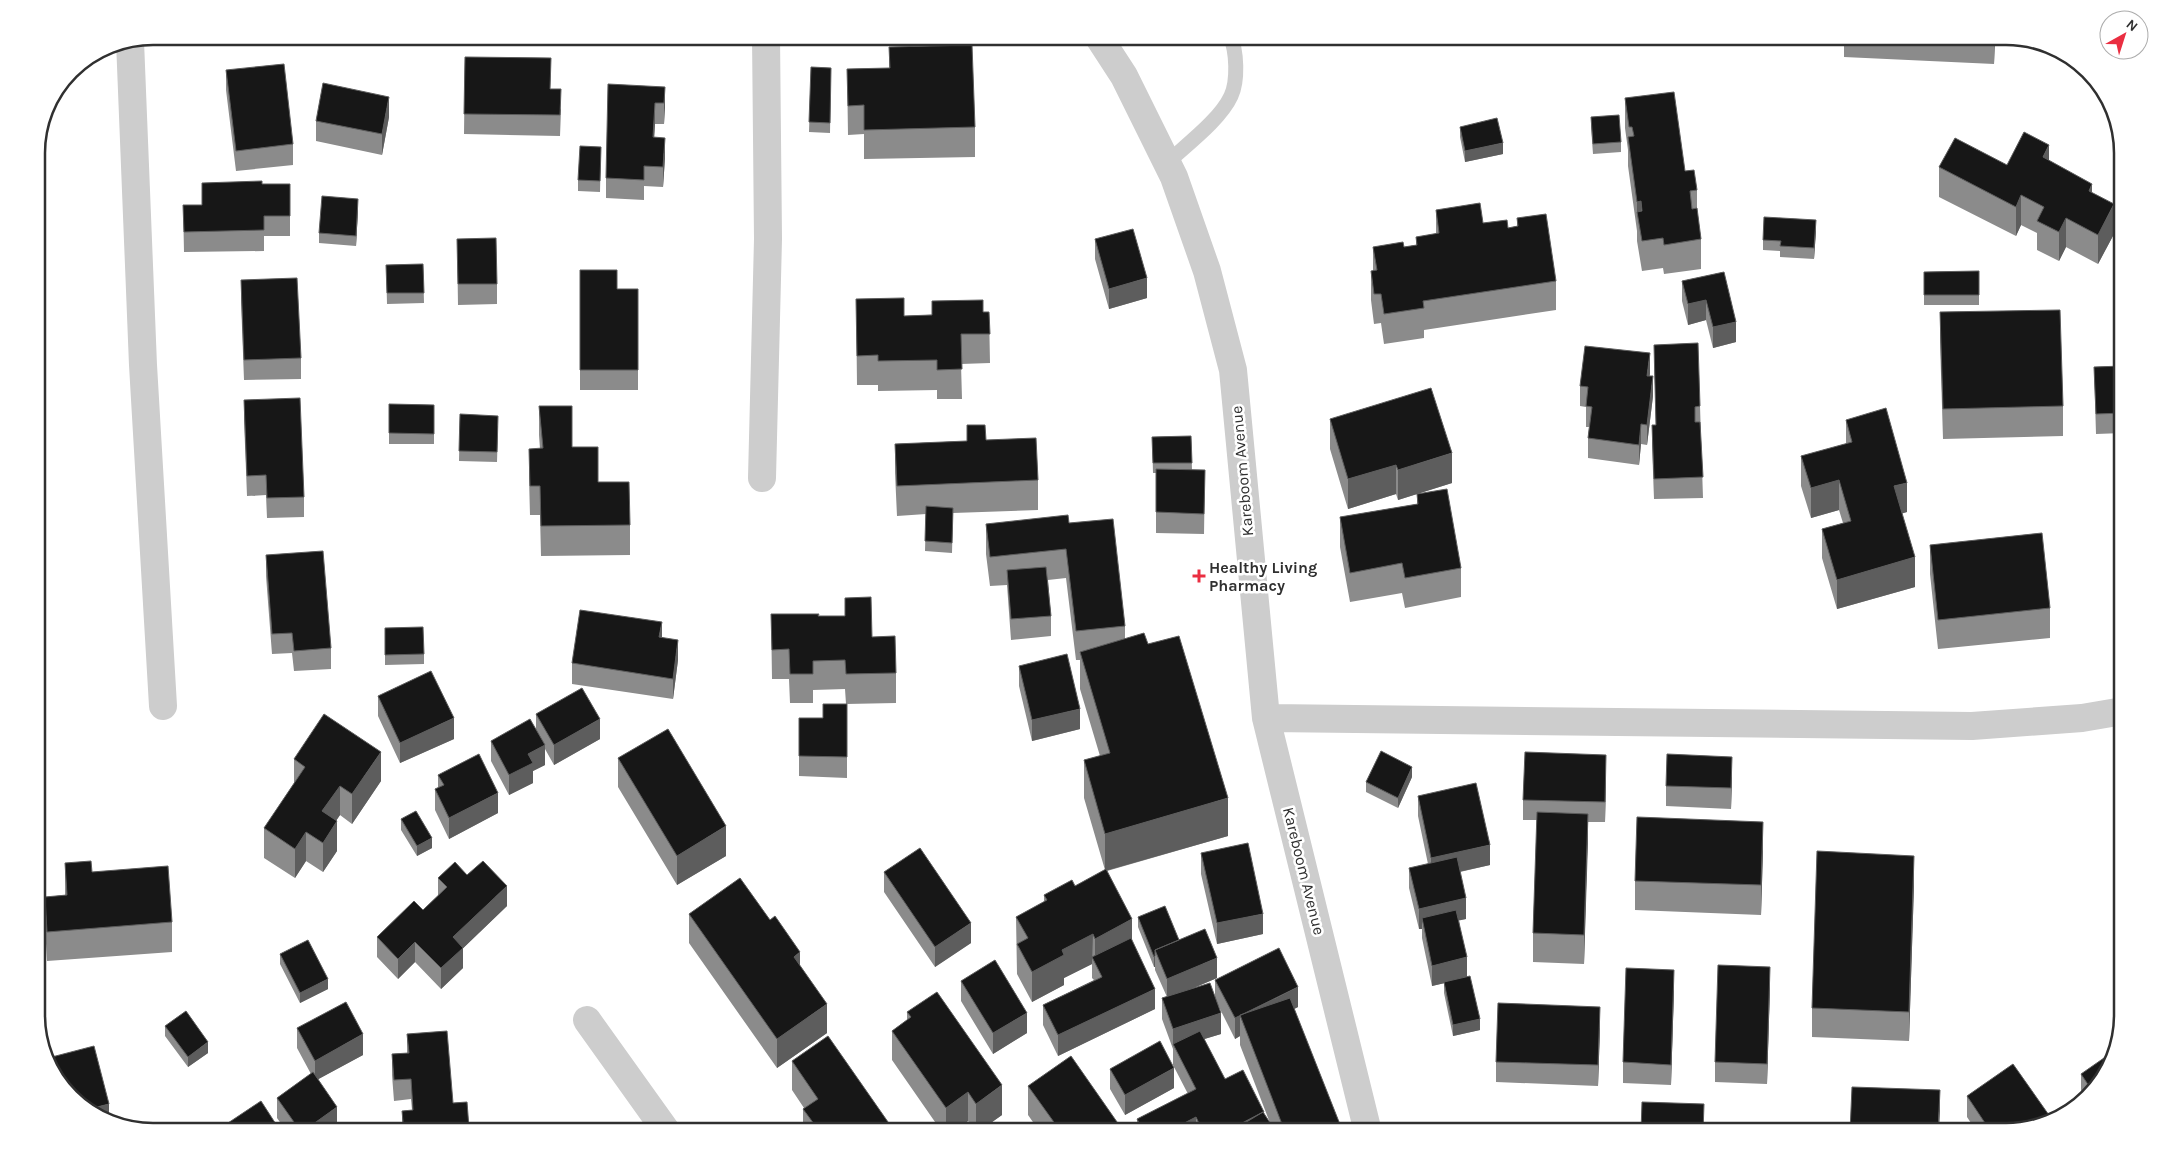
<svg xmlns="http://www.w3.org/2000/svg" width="2159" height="1168" viewBox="0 0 2159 1168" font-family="Karla,sans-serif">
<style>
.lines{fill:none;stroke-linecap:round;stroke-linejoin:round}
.service{stroke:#cdcdcd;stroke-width:15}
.minor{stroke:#cdcdcd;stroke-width:28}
.wall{fill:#8b8b8b;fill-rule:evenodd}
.shaded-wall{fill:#5d5d5d}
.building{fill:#171717;stroke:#5d5d5d}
.poi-dot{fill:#ea2e41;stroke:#fff;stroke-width:2}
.labels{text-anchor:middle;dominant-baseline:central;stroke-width:5;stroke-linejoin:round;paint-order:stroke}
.street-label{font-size:16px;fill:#303030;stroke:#fff}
.poi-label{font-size:16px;font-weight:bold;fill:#303030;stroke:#fff;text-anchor:start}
.rim{fill:none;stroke:#303030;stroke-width:2.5}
</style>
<rect width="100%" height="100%" fill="#fff"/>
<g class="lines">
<path class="service" d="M1167,163c19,-18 53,-43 64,-67 7,-15 6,-45 -1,-60"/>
<path class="minor" d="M1098,36l26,40 50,101 33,94 26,99 33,348 102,414
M130,41l13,324 20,341
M762,478l6,-239 -2,-203
M1266,718l706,8 110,-8 41,-7
M587,1020l80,112"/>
</g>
<path class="wall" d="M1844,36h151l-1,28 -150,-7z
M889,47l86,80v30l-111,2v-25l-16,1 -1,-66 42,-1z
M465,57l86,1 -1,31 11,21 -1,26 -96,-2z
M811,67l20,1 -1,65 -21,-1z
M226,70l67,74v21l-57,6 -10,-81z
M665,87l-1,37h-9l-1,13 11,21 -2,29 -19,-1v14l-38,-2v-20z
M1625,98l60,73 12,19v19l4,30v30l-37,5 -1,-6 -21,3 -5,-30v-10l-9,-65v-16l-3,-22z
M389,117l-7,38 -66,-14v-20z
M1591,117l30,25v10l-28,2 -2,-27z
M1460,127l43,27 -38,8 -5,-25z
M601,147l-1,45 -22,-1v-11z
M2049,161l43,32 22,41 -16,30 -32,-17 -7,14 -22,-11v-17l-16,-8 -5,11 -77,-39v-30l68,-2z
M262,184h28v52h-26v15l-80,1 -1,-47h19z
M358,210l-2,36 -37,-3v-10z
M1436,210l47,13 25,5 9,-2v-8l39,63v29l-132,20v8l-40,6 -3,-21 -7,1 -3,-24v-29h2v-24h31l12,-2v-8l20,-3z
M1816,231l-2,28 -34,-2v-6l-17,-1v-10z
M457,239l40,45v20l-39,1z
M1095,239l52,59 -38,11 -14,-50z
M423,264l1,39 -37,1 -1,-39z
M580,270l37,19h21v101h-58z
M1979,271v34h-55v-33z
M1724,272l12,70 -23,6 -7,-28 -18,5 -6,-24v-20z
M241,280l60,78v21l-57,1 -3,-79z
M856,299l48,17 85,-4 1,51 -29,1 1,35h-25v-9l-59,1v-6h-21z
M1940,312l123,94v30l-120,3 -3,-97z
M1654,345l46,61 3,92 -49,1 -2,-54v-20h4z
M2123,366v67l-27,1 -2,-67z
M1649,376l4,20 -6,49 -6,-1 -2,21 -51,-7v-20l1,-11h-3v-20l-6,-1v-20z
M36,395h5v45h-5z
M244,400l60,97v20l-37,1 -1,-23 -19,1 -3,-76z
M389,404l45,1v39h-45z
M539,406l33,41 58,78v30l-89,1 -1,-41h-10l-1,-37v-29h11l-1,-14z
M460,414l38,12 -1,36 -38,-1z
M1330,419l122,64 -54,17 -2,-6 -48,15 -18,-60z
M1846,420l61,92 -5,1 13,74 -78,22 -15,-51v-29l21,-6 -4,-13 -28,8 -10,-32v-30l45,-12z
M967,425l71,55v30l-85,3 -1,40 -27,-2 1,-37 -29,2 -2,-43v-29l72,-3z
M1191,436l1,34h13l-1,64 -48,-1v-60h-3l-1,-36z
M1417,494l44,74v29l-56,11 -3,-15 -52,9 -10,-55v-30l77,-13z
M1069,523l56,103v13l23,5 80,192 -121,35 25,70 23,68 -97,47 -15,-31v-20l51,-25 -2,-2v-14l-28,14v7l-32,17 -15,-28 -1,-57 28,-15v-7l31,-9 30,-16 -21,-72v-38l16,-4 -20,-67v-29h-4l-10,-82 -18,2 3,36v20l-40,4 -4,-55 -17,1 -4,-32v-30z
M1930,545l120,63v30l-112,11 -8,-75z
M266,555l65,93v21l-37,2 -2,-18 -20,1 -6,-78z
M771,614l48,2 53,21 24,36v30l-50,1 -1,-15 -32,1v13h-23l-1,-24h-17z
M385,628l39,26v10l-39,1z
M662,638l16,22 -5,39 -101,-15v-21z
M1019,666l61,63 -48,12 -13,-55z
M378,696l76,43 -54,24 -22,-47z
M847,704v74l-48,-2v-58h24z
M536,714l64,25 -46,26 -9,-16v16l-12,6v12l-24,12 -18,-34v-20l45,-11z
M618,758l108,98 -49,29 -59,-98z
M294,759l87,22 -29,43 -12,-9 -4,6 1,30 -14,21 -17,-11 -11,17 -31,-20v-30l30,-44z
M438,775l60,38 -49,26 -14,-29v-21l3,-1z
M1606,776l-1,46h-17l-4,142 -51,-2v-29l4,-113h-14v-20z
M1412,777l-14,31 -32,-16v-10z
M1732,777l-1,32 -65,-3v-20z
M1418,796l72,69 -30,7 6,47 -7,1 8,57 13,53 -27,6 -9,-43v-10l-12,3 -10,-48v-9h-3l-10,-41v-20l19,-4 -10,-48z
M401,819l31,29 -15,8 -16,-26z
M1763,851l-2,64 -126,-5v-29z
M1201,853l62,81 -46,10 -16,-70z
M65,863l107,59v30l-125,9 -2,-35v-29l20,-2z
M884,872l87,71 -36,24 -51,-75z
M467,875l40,31 -44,42v20l-22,21 -26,-27 -17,17 -21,-22v-20l46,-27 15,-14v-18z
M1914,885l-5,156 -97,-4v-29z
M689,914l138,119 -50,35 -88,-125z
M1138,917l41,23 38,38 -23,10 21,10v-18l83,27 -4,2 49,123h-206v-13l51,-25 -15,-29v-16l-11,-30v-21l5,-1 -12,-27v-3h-1l-16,-40zM1218,1005l17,34 5,-3v9l30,78 -6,-10 -39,-34 -21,-40 17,-5z
M280,954l48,35 -28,14 -20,-39z
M961,981l66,52 -34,21 -32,-53z
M1770,987l-3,97 -52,-2v-20z
M1674,990l-3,95 -48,-2v-21z
M907,1012l95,103 -24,17h-3l-7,-11 -14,11h-12l-50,-72v-29l15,-11z
M165,1026l43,27 -20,14 -23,-31z
M297,1028l66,27 -45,24 19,48 -7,5h-43l-10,-14v-20l34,-24 -14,-26z
M1600,1028l-2,58 -102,-4v-20z
M407,1034l46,69 14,-1 2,30h-67v-21l10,-1 -1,-11 -17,2 -2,-26v-21l15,-1z
M792,1061l103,71h-92v-23l1,-1 -12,-18z
M2111,1067l-30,34v-27z
M1110,1069l64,19 -49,27 -15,-26z
M1028,1086l96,46h-84l-12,-17z
M1967,1096l39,36h-29l-10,-15z"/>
<path class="shaded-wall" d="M1994,36h1l-1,28z
M665,87v21l-1,16v-21z
M389,97v20l-7,38v-21z
M655,103v21l-2,34v-21z
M665,138v20l-2,29v-20z
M1503,143v11l-38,8v-11z
M2049,145v30l-6,-18z
M2092,184v29l-3,-22z
M2021,195v30l-5,11v-29z
M358,199v11l-2,36v-10z
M1641,201v29l-4,-18v19v-29z
M2114,204v30l-16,30v-29z
M2066,218v29l-7,14v-29z
M1816,220v11l-2,28v-11z
M39,275v30l-3,1v-29z
M1147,278v20l-38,11v-20z
M1706,300v20l-18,5v-21z
M1736,322v20l-23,6v-21z
M1650,353v21l-3,22v-20z
M1653,376v20l-6,49v-20z
M1641,424v20l-2,21v-20z
M1452,453v30l-54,17v-30z
M1396,465v29l-48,15v-30z
M1839,480v30l-28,8v-30z
M1907,483v29l-13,4v-30z
M1915,557v30l-78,22v-29z
M662,622v20l-3,-5z
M678,640v20l-5,39v-20z
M1080,709v20l-48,12v-21z
M454,718v21l-54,24v-20z
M600,719v20l-46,26v-20z
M545,745v20l-12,6v12l-24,12v-20l19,-21z
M381,752v29l-29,43v-30z
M1606,755v21l-1,46v-20z
M1732,757v20l-1,32v-21z
M1412,767v10l-14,31v-10z
M340,786v29l-18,26v-30z
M498,793v20l-49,26v-21z
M1228,798v38l-123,35v-37z
M1588,814v29l-4,121v-29z
M337,821v30l-14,21v-29z
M1763,822v29l-2,64v-30z
M726,826v30l-49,29v-29z
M306,832v29l-11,17v-29z
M432,838v10l-15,8v-10z
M1490,845v20l-59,13v-20z
M1914,856v29l-5,156v-29z
M507,886v20l-54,52v-21z
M1466,898v21l-42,9 -2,-10v11h-3v-20z
M1263,914v20l-46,10v-21z
M1132,919v30l-37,14v-24z
M971,923v20l-36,24v-20z
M1093,934l-1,30 -28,14v7l-32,17v-30l30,-22z
M415,942v20l-17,17v-20z
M463,948v20l-22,21v-21z
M800,952v30l-6,-25z
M1155,956v11h-1v-10z
M1467,957v21l-35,8v-20z
M1217,958v20l-50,21v-20z
M1770,967v20l-3,97v-20z
M1674,970v20l-3,95v-20z
M328,979v10l-28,14v-10z
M1298,987v20l-51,26 -7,-17z
M1155,989v20l-97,47v-21z
M827,1004v29l-50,35v-29z
M1600,1007v21l-2,58v-21z
M38,1008v18l-1,-3v-14z
M1027,1013v20l-34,21v-21z
M1221,1013v21l-46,14 -2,-4v5v-20z
M1240,1016v20l-5,3v-21z
M1480,1019v11l-27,6v-11z
M363,1034v21l-48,26v-20z
M208,1042v11l-20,14v-10z
M1174,1068v20l-49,27v-20z
M1002,1085v30l-24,17h-2v-28z
M1940,1090v21l-1,21h-1z
M968,1092v29l-14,11h-8v-24z
M109,1104v18l-8,-2 -12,-11z
M337,1107v20l-7,5h-28z
M1264,1112v20h-39z
M1196,1117v15h-29z"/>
<path class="building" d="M1844,36h150v8l-150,-7z
M972,45l3,82 -111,3v-25l-16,1 -1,-37 43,-1 -1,-21z
M465,57l86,1 -1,31h11l-1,26 -96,-1z
M284,64l9,80 -57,7 -10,-81z
M811,67l20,1 -1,55 -21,-1z
M323,83l66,14 -7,37 -66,-13z
M608,84l57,3 -1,16h-9l-2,34 12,1 -2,29 -19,-1v14l-38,-2z
M1674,92l11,79 9,-1 3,20 -7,1 2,18 5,-1 4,31 -37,6 -1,-7 -21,3 -5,-29 5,-1 -1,-10 -4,1 -9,-65 6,-1 -2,-9h-3l-4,-29z
M1619,115l2,27 -28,2 -2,-27z
M1497,118l6,25 -38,8 -5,-24z
M2024,132l25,13 -6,12 49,27 -3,7 25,13 -16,31 -32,-17 -7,14 -22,-11 7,-14 -23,-12 -5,12 -77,-40 16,-29 52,27z
M580,146l21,1 -1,34 -22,-1z
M262,181v3h28v32h-26v14l-80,2 -1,-27h19v-22z
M322,196l36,3 -2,37 -37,-3z
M1480,203l3,20 24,-3 1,8 10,-2 -1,-8 29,-4 10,67 -133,20 1,7 -40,6 -3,-20h-7l-3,-23 6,-1 -4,-23 30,-5 1,5 13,-2 -1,-8 23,-4 -3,-23z
M1764,217l52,3 -2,28 -34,-2 1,-5 -18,-1z
M1133,229l14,49 -38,11 -14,-50z
M496,238l1,46h-39l-1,-45z
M423,264l1,29h-37l-1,-28z
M36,270l3,5 -3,2z
M580,270h37v19h21v81h-58z
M1979,271v24h-55v-23z
M1724,272l12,50 -23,5 -7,-27 -18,4 -6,-23z
M297,278l4,80 -57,2 -3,-80z
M904,298v18l28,-1v-14l51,-1v12h6l1,22h-29l1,35 -25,1v-10l-59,1v-6l-21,1 -1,-57z
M2060,310l3,96 -120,3 -3,-97z
M1698,343l2,63 -5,1v15h5l3,55 -49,2 -2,-54h4l-2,-80z
M1585,346l65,7 -3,23h6l-6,49 -6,-1 -2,21 -51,-7 4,-31 -6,-1 2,-19 -8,-1z
M2123,366v47l-27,1 -2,-47z
M1431,388l21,65 -54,17 -2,-5 -48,14 -18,-60z
M36,395h5v25h-5z
M300,398l4,99 -37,1 -1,-23 -19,1 -3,-76z
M389,404l45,1v29l-45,-1z
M539,406h33v41h26v35h31l1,43 -89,1 -1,-40h-10l-1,-37 14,-1z
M1886,408l21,75 -13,3 21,71 -78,23 -15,-51 29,-8 -12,-41 -28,8 -10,-32 51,-14 -6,-22z
M460,414l38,2 -1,36 -38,-1z
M967,425h18l1,15 50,-2 2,42 -141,6 -2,-42 72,-3z
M1191,436l1,27h-39l-1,-26z
M1156,469l49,1 -1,44 -48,-2z
M1447,489l14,79 -56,10 -3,-15 -52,10 -10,-56 78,-13 -1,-10z
M926,506l27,2 -1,35 -27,-2z
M1068,515l1,8 44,-4 12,107 -49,5 -10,-82 -76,8 -4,-33z
M2042,533l8,75 -112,12 -8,-75z
M323,551l8,97 -37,3 -2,-18 -20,1 -6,-79z
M1046,567l5,49 -40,3 -4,-49z
M871,597l1,40 23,-1 1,37 -50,1 -1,-14 -32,1v13h-23l-1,-25 -17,1 -1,-36h48l-1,2h27v-18z
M580,610l82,12 -3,15 19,3 -5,39 -101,-16z
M423,627l1,27 -39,1v-27z
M1144,633l4,11 31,-8 49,162 -123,36 -21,-74 26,-7 -30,-101z
M1067,654l13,55 -48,11 -13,-54z
M431,671l23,47 -54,25 -22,-47z
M582,688l18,31 -46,26 -18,-31z
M823,704h24v53l-48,-1v-38h24z
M324,714l57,38 -29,42 -12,-8 -18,25 15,10 -14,22 -17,-11 -11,17 -31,-21 41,-61 -11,-8z
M530,719l15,26 -17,9 5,9 -24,12 -18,-34z
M668,729l58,97 -49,30 -59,-98z
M1381,751l31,16 -14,31 -32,-16z
M1525,752l81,3 -1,47 -82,-2z
M479,754l19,39 -49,25 -14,-29 9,-4 -6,-10z
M1667,754l65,3 -1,31 -65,-2z
M1476,783l14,62 -59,13 -13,-62z
M416,811l16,27 -15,8 -16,-27z
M1537,812l51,2 -4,121 -51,-2z
M1637,817l126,5 -2,63 -126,-4z
M1248,843l15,71 -46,9 -16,-70z
M920,848l51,75 -36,24 -51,-75z
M1817,851l97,5 -5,156 -97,-4z
M1457,857l9,41 -47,11 -10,-41z
M91,861l1,11 76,-6 4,56 -125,10 -2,-35 22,-2 -2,-32z
M483,861l24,25 -54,51 10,11 -22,20 -26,-26 -17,17 -21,-22 37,-36 9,9 24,-23 -9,-9 17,-16 12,13z
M1106,869l26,50 -37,20 -2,-5 -31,16 2,5 -32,17 -15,-28 11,-6 -12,-21 31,-17 -3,-5 28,-15 3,6z
M740,878l30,42 5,-4 25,36 -6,5 33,47 -50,35 -88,-125z
M1165,906l14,34 -24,10v6l-1,1 -16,-40z
M1456,910l11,47 -35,9 -10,-48z
M1205,929l12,29 -50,21 -12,-29z
M1131,938l24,51 -97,46 -15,-30 59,-28 -10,-20z
M308,940l20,39 -28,14 -20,-39z
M1279,948l19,39 -63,31 -20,-38z
M995,960l32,53 -34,20 -32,-52z
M1718,965l52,2 -3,97 -52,-2z
M1626,968l48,2 -3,95 -48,-3z
M1470,976l10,43 -27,6 -9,-43z
M1210,983l11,30 -48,16 -11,-31z
M937,992l65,93 -26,19 -8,-12 -22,16 -54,-77 19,-14 -4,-5z
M1290,998l53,134h-58l-45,-117z
M346,1002l17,32 -48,27 -18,-33z
M1498,1003l102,4 -2,58 -102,-3z
M186,1011l22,31 -20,15 -23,-31z
M447,1031l6,72 14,-1 2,26 -29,2v2h-36l-2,-21 11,-1 -2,-31 -17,1 -2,-26 17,-1 -2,-19z
M1200,1031l25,48 18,-9 21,42h-1l-38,20h-22l-7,-15 -29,15h-23l-7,-13 59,-30 -23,-45z
M828,1036l67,96h-75l-17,-23 15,-10 -26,-38z
M1160,1041l14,27 -49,27 -15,-26z
M94,1046l15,58 -20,5 -33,-29 -8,-22z
M2114,1051l-3,16 -20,22 -10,-15z
M1071,1056l53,76h-63l-33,-46z
M2013,1064l38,54 -45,14h-15l-24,-36z
M313,1072l24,35 -35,25h-1l-24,-34z
M1852,1087l88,3 -2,42h-88z
M261,1101l20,31h-55l-4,-5z
M1642,1102l62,2 -1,28h-62z
M1263,1112l13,20h-46z
M173,1129l2,3h-8z"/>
<path class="poi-dot" d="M1196.5 568.5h5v5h5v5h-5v5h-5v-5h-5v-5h5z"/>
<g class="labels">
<g class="street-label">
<text transform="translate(1242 471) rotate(-95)">Kareboom Avenue</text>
<text transform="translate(1304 871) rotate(76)">Kareboom Avenue</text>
</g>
<g class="poi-label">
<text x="1209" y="567">Healthy Living<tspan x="1209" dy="18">Pharmacy</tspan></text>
</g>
</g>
<path d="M0 0H2159V1168H0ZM153 45H2006A108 108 0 0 1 2114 153V1015A108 108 0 0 1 2006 1123H153A108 108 0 0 1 45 1015V153A108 108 0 0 1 153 45Z" fill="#fff" fill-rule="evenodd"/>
<path class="rim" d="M153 45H2006A108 108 0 0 1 2114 153V1015A108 108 0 0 1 2006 1123H153A108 108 0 0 1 45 1015V153A108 108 0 0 1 153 45Z"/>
<g transform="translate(2124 35) rotate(39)"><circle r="24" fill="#ffffff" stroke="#acacac"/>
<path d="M0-4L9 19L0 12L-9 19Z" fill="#ea2e41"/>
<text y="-8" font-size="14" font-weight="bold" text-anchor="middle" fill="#303030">N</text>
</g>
</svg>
